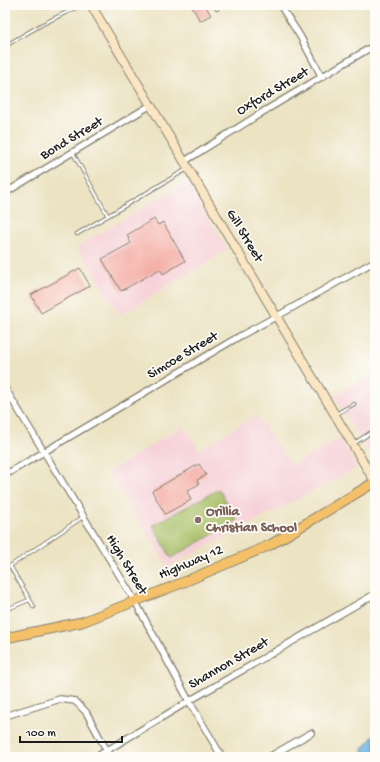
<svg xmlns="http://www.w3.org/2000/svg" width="380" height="762" viewBox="0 0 380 762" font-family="'Gochi Hand',sans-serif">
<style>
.built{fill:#f6cfd6}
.green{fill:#a6be63;stroke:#616d40}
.water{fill:#6eb6e6;stroke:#456981}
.building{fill:#f4ada5}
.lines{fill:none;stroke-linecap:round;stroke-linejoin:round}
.service-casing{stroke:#848070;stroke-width:4.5}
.minor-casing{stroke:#848070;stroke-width:8}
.secondary-casing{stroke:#848070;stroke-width:10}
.trunk-casing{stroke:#848070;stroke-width:11}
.service{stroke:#fff;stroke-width:2.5}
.minor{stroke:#fff;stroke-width:5.5}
.secondary{stroke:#fbe6c3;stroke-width:8}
.trunk{stroke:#f4c16a;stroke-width:9}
.education-dot{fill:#8d6e63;stroke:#fdfcf7;stroke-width:1.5}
.labels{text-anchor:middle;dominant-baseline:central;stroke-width:3.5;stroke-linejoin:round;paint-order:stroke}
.street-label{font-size:14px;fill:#1c1c1c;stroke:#fdfcf7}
.education-label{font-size:14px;font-weight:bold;fill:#785e54;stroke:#fdfcf7;text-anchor:start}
</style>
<rect width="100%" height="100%" fill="#fdfcf7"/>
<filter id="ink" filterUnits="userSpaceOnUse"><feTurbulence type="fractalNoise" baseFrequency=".025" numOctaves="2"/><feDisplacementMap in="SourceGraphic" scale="8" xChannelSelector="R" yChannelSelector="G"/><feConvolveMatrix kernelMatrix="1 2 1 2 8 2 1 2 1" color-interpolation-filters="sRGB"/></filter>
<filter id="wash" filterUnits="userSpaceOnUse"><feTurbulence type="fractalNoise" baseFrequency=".012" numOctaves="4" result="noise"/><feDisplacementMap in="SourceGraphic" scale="16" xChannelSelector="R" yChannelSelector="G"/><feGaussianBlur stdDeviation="0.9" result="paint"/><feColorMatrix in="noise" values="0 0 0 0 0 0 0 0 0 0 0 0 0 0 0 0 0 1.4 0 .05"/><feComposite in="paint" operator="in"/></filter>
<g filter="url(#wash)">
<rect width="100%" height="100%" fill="#ece3c3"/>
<path class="built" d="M188,181l39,69 -107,65 -43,-68z
M375,374v74l-6,5 -36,-57z
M256,415l36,51 48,-28 17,30 -189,99 -60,-95 75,-46 16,24z"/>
<path class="green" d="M219,489l18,32 -66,37 -18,-33z"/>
<path class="water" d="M375,734v23h-11l-1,-8z"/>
<g id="blocks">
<path class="building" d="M191,5h14l6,10 -11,6z
M154,219l4,6 5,-3 22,39 -22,13 -3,-5 -39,22 -19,-32 29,-16 -4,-8z
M80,268l10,18 -49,27 -10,-18z
M199,464l7,11 -9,5 2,4 -12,7 4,9 -26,14 -13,-23z"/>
</g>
</g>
<g filter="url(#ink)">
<use href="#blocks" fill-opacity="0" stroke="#848070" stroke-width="1"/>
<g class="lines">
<defs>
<path id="service" d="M215,5l2,4
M5,46l36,-21 40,-20
M73,153l35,63
M77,234l110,-65
M336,414l18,-10
M353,444l22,-14
M34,607l-24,-41 73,-49
M5,610l24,-10"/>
<path id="minor" d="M280,5l20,31 22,41
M185,161l81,-51 109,-65
M5,193l146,-88
M5,388l130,213 54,100 33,56
M5,475l235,-139 41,-22 94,-53
M5,716l55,-17 15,2 11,11 21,39
M96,757l93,-56 186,-107
M269,757l42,-24"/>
<path id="secondary" d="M91,5l284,477"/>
<path id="trunk" d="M5,638l77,-16 102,-40 86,-37 105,-63"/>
</defs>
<use href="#service" class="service-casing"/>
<use href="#minor" class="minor-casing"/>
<use href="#secondary" class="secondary-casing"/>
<use href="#trunk" class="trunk-casing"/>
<use href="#service" class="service"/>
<use href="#minor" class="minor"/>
<use href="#secondary" class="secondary"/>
<use href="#trunk" class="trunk"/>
</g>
</g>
<circle class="education-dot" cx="198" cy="520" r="4"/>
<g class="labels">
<g class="street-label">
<text transform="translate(273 92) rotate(-31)">Oxford Street</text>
<text transform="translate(72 139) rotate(-31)">Bond Street</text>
<text transform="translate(244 236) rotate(59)">Gill Street</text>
<text transform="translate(183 356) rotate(-31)">Simcoe Street</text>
<text transform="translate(191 563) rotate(-23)">Highway 12</text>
<text transform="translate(126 565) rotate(59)">High Street</text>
<text transform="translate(229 664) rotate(-30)">Shannon Street</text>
</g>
<g class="education-label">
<text x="206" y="512">Orillia<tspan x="206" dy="16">Christian School</tspan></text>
</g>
</g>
<rect width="380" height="762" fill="none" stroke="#fdfcf7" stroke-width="20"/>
<path d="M20 736v6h102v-6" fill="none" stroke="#1c1c1c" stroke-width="2"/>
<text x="26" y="736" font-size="12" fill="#1c1c1c" stroke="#fdfcf7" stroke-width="3" paint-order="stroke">100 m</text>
</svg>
